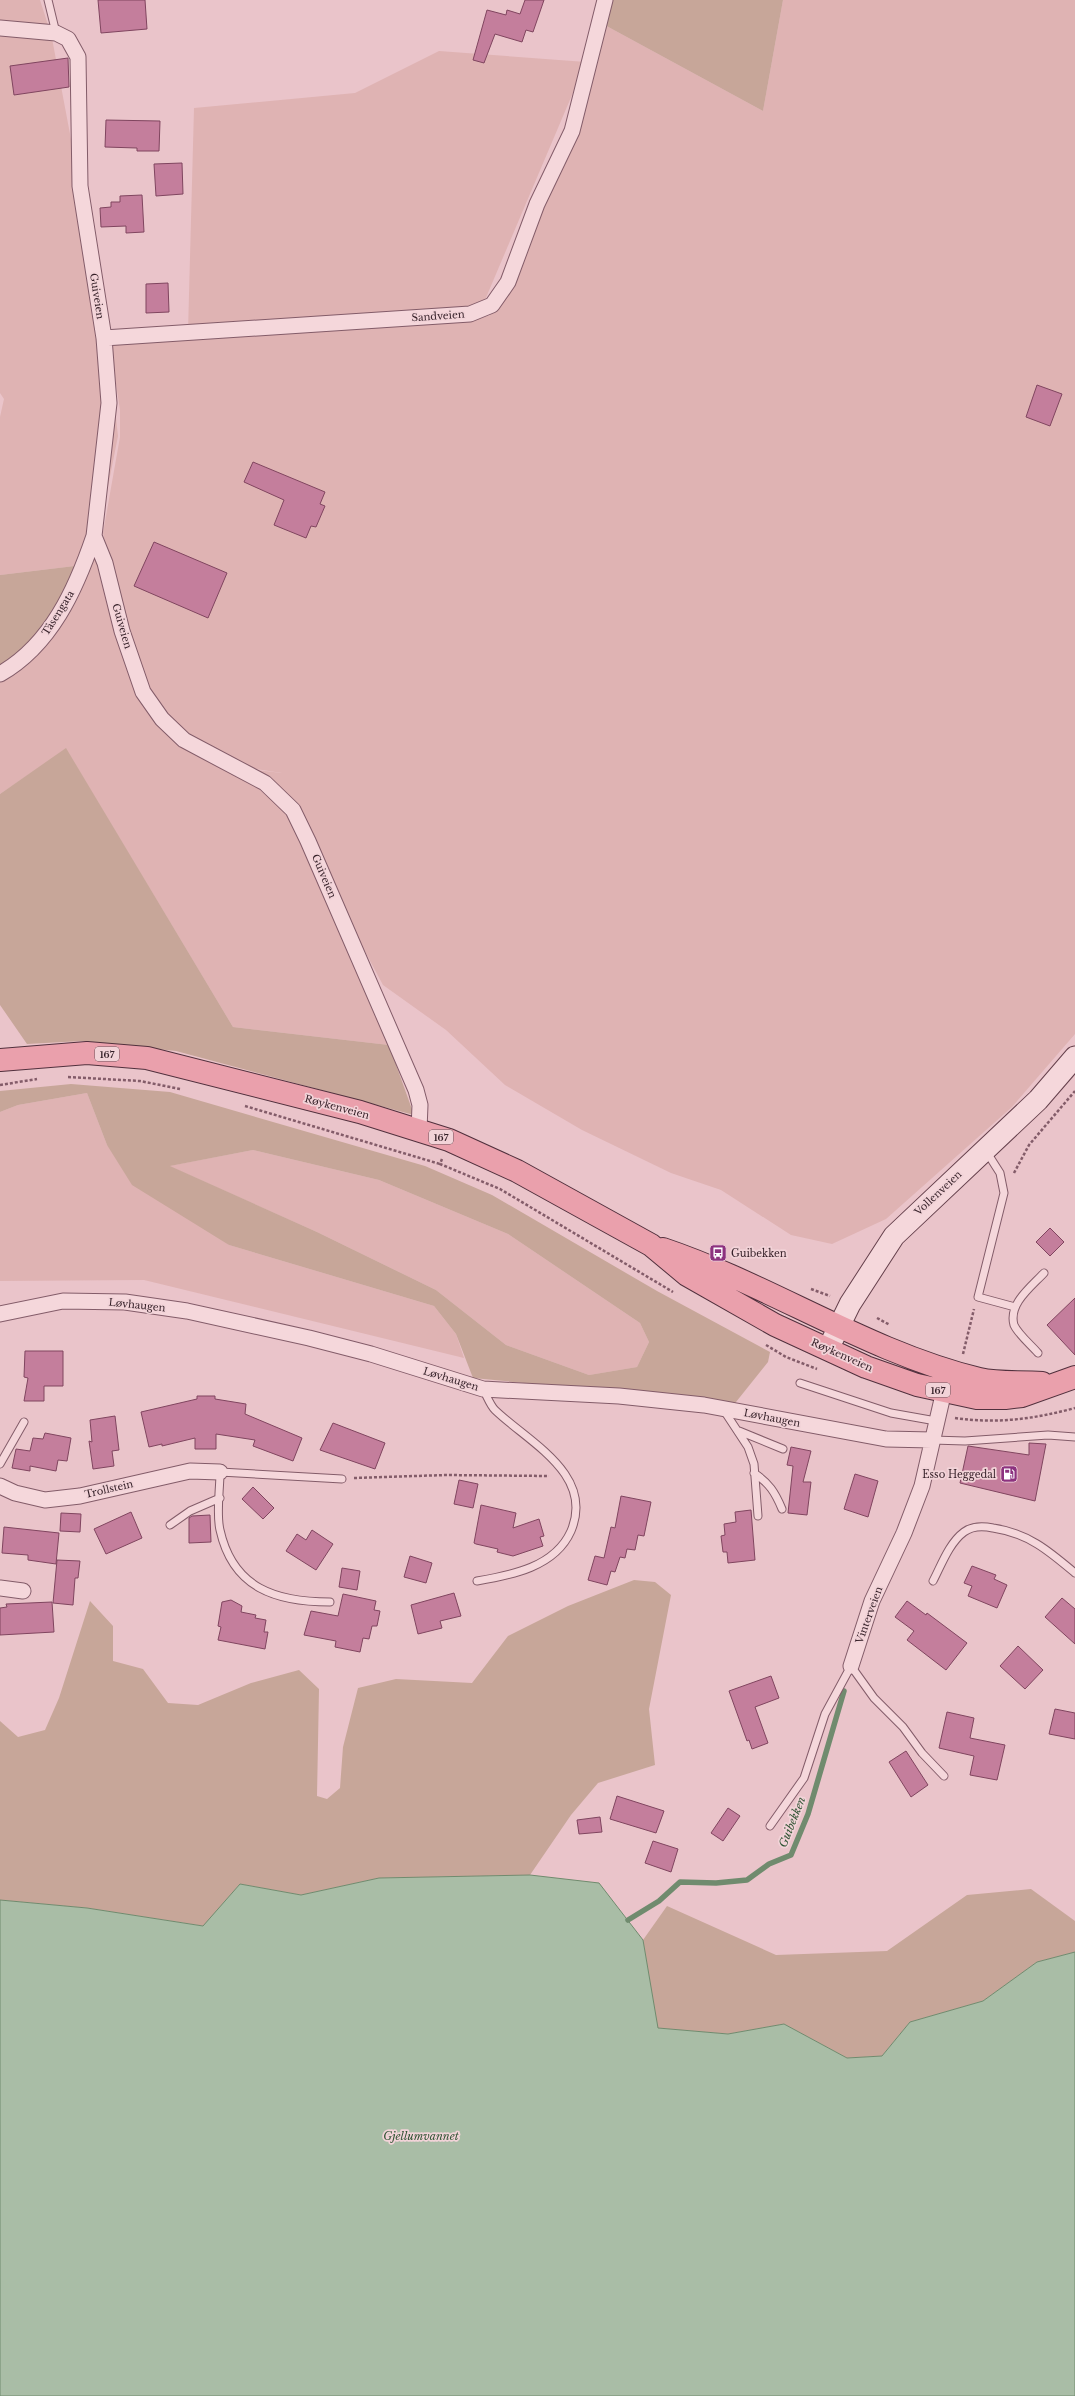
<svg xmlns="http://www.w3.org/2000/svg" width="1075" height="2396" viewBox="0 0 1075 2396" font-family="'Libre Baskerville',serif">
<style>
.farmland{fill:#dfb3b3}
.green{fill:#c7a699;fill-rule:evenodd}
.water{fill:#a9bda6;stroke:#708b6e}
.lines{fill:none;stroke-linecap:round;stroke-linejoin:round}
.stream{stroke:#708b6e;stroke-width:5.5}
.building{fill:#c47e9c;stroke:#80455f}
.lane-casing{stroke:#835c69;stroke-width:9}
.street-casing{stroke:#835c69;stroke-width:17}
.secondary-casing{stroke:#65404c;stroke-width:23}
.primary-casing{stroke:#51303d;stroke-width:24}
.path{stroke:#835c69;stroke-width:2.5;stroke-dasharray:3 2;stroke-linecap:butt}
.lane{stroke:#f5d7db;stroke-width:7}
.street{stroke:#f5d7db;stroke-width:15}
.secondary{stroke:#f5d7db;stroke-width:21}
.primary{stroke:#eaa0ac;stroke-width:22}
.labels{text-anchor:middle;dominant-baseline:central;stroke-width:3.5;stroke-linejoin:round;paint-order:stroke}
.shield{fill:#f2d3d8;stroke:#6d555c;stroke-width:1}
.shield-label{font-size:9px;font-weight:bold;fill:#341f27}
.street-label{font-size:10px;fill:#341f27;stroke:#f2d3d8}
.poi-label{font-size:10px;fill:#341f27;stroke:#f2d3d8;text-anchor:start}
.water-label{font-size:11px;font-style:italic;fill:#305333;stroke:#f2d3d8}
</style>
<rect width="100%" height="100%" fill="#eac4ca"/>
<path class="farmland" d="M0,0h40l10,31 -50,-3z
M783,0h292v1034l-63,73 -126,112 -54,25 -41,-9 -70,-45 -50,-17 -89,-43 -77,-45 -59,-55 -63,-45 -93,-173 -50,-44 42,5 -46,-7 -52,-26 -41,-48 -21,-61 -19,-98 17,-96v-27l-11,-71 380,-23 22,-32 90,-261 162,88z
M0,30l51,3 54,287 13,116 -19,96 -16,33 -83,10v-158l4,-18 -4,-6z
M439,51l147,11 -104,245 -294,25 6,-224 161,-15z
M101,544l40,153 41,44 53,27 50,44 25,50 79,183 -156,-18 -167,-278 -66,45v-116z
M87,1093l20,52 122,100 205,61 22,28 8,24 -320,-78 -144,1v-169l18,-7z
M253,1150l126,30 129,54 132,89 9,19 -12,25 -48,8 -83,-30 -70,-55 -119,-58 -148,-66z"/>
<path class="green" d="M606,0h177l-20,111 -162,-88z
M83,565l-55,87 -28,19v-96z
M66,748l167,279 156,18 25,70 -238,-64 -94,-10 -55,3 -27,-39v-211z
M71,1084l99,8 255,74 67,29 165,96 113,61 -2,10 -36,45 -114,-15 -145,-14 -17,-44 -22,-28 -205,-61 -97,-60 -25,-40 -20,-52 -69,12 -18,7v-21zM253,1150l126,30 129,54 132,89 9,19 -12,25 -48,8 -83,-30 -70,-55 -119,-58 -147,-66z
M634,1580l21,2 16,13 -22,114 6,56 -57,18 -27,32 -41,60 -151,3 -78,17 -61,-11 -36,42 -117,-18 -87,-8v-179l18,16 27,-7 14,-32 31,-97 23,25v35l30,8 25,34 30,2 53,-22 48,-13 20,19 -2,107 10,3 13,-11 3,-41 15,-59 38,-9 76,4 36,-47 60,-30z
M1031,1889l44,32v31l-38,10 -54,39 -73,21 -28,34 -35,2 -63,-34 -56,10 -71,-6 -14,-88 24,-34 109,49 111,-4 80,-56z"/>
<path class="water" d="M530,1875l69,8 44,57 15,88 70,6 56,-10 63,34 35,-2 28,-34 73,-21 54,-39 38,-10v444h-1075v-496l87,8 116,18 37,-42 61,11 78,-17z"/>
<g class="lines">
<path class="stream" d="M628,1920l31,-19 21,-19 36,1 31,-3 22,-16 22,-9 17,-41 36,-123"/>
</g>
<path class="building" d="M98,0h47l2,29 -46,4z
M525,0h19l-11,32 -7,-2 -4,12 -27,-8 -11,29 -11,-3 14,-50 19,5 1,-5 13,4z
M68,58l1,29 -55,8 -4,-29z
M106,120l54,1 -1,30h-22v-3l-32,-1z
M182,163l1,31 -27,2 -2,-32z
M142,195l2,37 -18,1v-7l-25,1 -1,-19 11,-1v-5h9v-6z
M168,283l1,29 -23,1v-29z
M1037,385l25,9 -12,32 -24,-9z
M253,462l72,30 -5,12 5,2 -9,21 -5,-1 -5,12 -32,-13 10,-25 -40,-18z
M154,542l73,31 -19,45 -74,-32z
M1050,1228l14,14 -14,14 -14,-14z
M1075,1298v57l-28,-30z
M25,1351h38v35h-19v15h-20l4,-23 -4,-1z
M197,1396h18v3l31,5 -1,10 57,24 -9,23 -40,-15 2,-6 -39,-6v15h-21v-11l-33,8v-2l-13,3 -8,-35 56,-13z
M115,1416l4,34 -7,1 2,15 -21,3 -4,-28 3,1 -2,-22z
M333,1423l52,20 -10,26 -55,-19z
M45,1433l26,5 -4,23 -9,-1 -2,11 -26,-5v5l-18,-3 4,-19 14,2 3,-13 10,1z
M1029,1443l17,1 -11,57 -75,-18 8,-37 61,9z
M791,1447l20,4 -8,31h8l-4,33 -19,-2 5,-47 -6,-1z
M855,1474l23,7 -10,36 -24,-8z
M459,1480l19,4 -5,24 -19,-4z
M253,1487l21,21 -11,11 -21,-20z
M621,1496l30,6 -7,34 -6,-1 -3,15 -8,-1 -2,9 -5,-1 -5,15 -4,-1 -4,14 -19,-5 7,-24 9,2 7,-31 4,1z
M481,1505l35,8 -3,15 26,-9 5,17 -4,1 3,9 -30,10 -16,-4 1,-3 -22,-5 -2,-1z
M751,1510l4,50 -27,3 -1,-11h-4l-2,-16 4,-1 -1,-11 12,-2 -1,-10z
M131,1512l11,26 -36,16 -12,-25z
M61,1513l20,1 -1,18 -20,-1z
M210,1515l1,27 -22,1v-25l3,-2z
M4,1527l55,6 -3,31 -28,-4v-5l-26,-2z
M312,1530l21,14 -17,26 -30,-19 11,-17 9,6z
M410,1556l22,7 -6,20 -22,-6z
M57,1560l23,1 -2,17h-3l-2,27 -20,-2z
M972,1566l24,9 -2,4 13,6 -10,23 -29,-12 4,-10 -8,-3z
M342,1568l18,3 -3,19 -18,-3z
M454,1593l7,23 -21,5 2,7 -24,6 -7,-29z
M343,1594l33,7 -2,9 6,1 -3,15h-5l-3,13 -6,-1 -3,14 -25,-5 1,-6 -32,-6 7,-24 27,5z
M1062,1598l13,11v35l-30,-27z
M231,1600l11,6 -1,6 15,3 -1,3 11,2 -2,12h4l-3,17 -47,-9 3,-13 -3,-1 4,-24z
M907,1601l19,14 1,-2 40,30 -21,27 -39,-30 7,-9 -19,-14z
M52,1602l2,30 -54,3v-27l7,-1 -1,-3z
M1018,1646l25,24 -18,19 -25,-23z
M771,1676l8,22 -24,9 13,36 -16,6 -3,-9 -2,1 -18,-50z
M1055,1709l20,4v26l-26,-5z
M947,1712l27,6 -4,20 35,7 -8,35 -27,-5 4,-19 -35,-8z
M906,1751l22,34 -17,12 -22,-35z
M617,1796l47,15 -8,22 -46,-14z
M728,1808l12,8 -17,25 -12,-8z
M600,1817l2,15 -23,2 -2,-14z
M653,1841l25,8 -7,23 -26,-9z"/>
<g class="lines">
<defs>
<path id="lane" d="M48,0l8,33
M986,1151l14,22 4,20 -26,104 37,10
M1038,1353c-7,-8 -20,-19 -24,-28 -6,-21 17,-38 30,-52
M800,1383l91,30 45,8
M723,1409l25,38 6,17 4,52
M739,1431l44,18
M932,1440l33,1 83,-6 27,2
M0,1464l24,-42
M754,1473c15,10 21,19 28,36
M170,1525l20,-14 30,-13
M477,1581c35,-6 78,-14 94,-50 24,-57 -43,-89 -76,-121 -5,-5 -8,-14 -12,-21
M933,1581c8,-15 16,-38 31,-49 8,-6 20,-6 29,-4 35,5 56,23 82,45
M330,1602c-53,0 -97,-13 -110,-72 -4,-17 0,-40 0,-58l122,7
M770,1826l34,-48 21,-64 26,-48 23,32 29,29 19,26 22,23"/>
<path id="street" d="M0,28l56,5 12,6 10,18 2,129 24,152 5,65 -15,133 11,27 17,68 21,61 19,27 22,21 81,43 28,27 15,31 108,249 4,15 -1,25
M104,338l366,-24 22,-9 16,-23 29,-78 35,-73 33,-131
M0,674c51,-29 76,-85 94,-138
M0,1314l63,-13 62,1 62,9 122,27 62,16 112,35 136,7 85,9 182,34 46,1
M0,1486l15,7 30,7 35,-4 110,-25 30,1
M0,1588l23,3
M851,1666l21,-65 32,-68 18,-47 24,-104"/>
<path id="secondary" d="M828,1349l22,-45 44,-68 144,-136 37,-43"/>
<path id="primary" d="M0,1060l87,-7 60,5 213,54 89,28 68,31 134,74 36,30 88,50 91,42 51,18 60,13h28l17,-2 53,-19
M663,1249c107,36 205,103 316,130 20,5 42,2 63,4"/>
</defs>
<use href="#lane" class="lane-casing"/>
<use href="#street" class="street-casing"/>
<use href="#secondary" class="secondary-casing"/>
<use href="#primary" class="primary-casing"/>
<path class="path" d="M68,1077l72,4 40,8
M0,1085l37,-6
M245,1106l195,58
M442,1159l-2,5 60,25 173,103
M1014,1173l15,-28 46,-54
M811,1289l19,7
M877,1318l13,7
M766,1345l20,12 31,12
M963,1354l11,-45
M955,1418c42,6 79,1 120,-10
M354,1478l92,-3 103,1"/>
<use href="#lane" class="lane"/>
<use href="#street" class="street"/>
<use href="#secondary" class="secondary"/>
<use href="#primary" class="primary"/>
</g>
<defs>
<symbol id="bus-square" viewBox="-11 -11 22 22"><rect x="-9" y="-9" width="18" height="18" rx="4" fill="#8c327f" stroke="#f2d3d8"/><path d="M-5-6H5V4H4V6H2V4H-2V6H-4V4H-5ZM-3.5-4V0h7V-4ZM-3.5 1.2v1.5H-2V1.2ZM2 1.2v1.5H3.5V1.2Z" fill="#fff"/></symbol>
<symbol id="fuel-square" viewBox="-11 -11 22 22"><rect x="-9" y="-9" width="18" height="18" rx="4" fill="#8c327f" stroke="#f2d3d8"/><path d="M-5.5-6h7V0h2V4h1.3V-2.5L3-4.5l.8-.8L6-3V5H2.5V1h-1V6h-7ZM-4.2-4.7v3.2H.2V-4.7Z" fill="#fff"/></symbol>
</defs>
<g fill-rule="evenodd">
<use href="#bus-square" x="708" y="1243" width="20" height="20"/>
<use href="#fuel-square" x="999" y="1464" width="20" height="20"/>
</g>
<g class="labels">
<g class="shield">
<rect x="95" y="1047" width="24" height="14" rx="3"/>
<rect x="429" y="1130" width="24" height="14" rx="3"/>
<rect x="926" y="1383" width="24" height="14" rx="3"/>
</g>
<g class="shield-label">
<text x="107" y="1054">167</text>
<text x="441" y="1137">167</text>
<text x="938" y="1390">167</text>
</g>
<g class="street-label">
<text transform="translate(97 296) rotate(81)">Guiveien</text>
<text transform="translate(438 316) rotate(-4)">Sandveien</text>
<text transform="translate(58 613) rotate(-58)">Tåsengata</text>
<text transform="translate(122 626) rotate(74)">Guiveien</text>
<text transform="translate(324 876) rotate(67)">Guiveien</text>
<text transform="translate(337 1107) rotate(15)">Røykenveien</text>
<text transform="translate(938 1193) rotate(-43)">Vollenveien</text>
<text transform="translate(137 1305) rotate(6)">Løvhaugen</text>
<text transform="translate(842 1355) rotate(24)">Røykenveien</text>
<text transform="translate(451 1379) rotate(17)">Løvhaugen</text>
<text transform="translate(772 1418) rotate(11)">Løvhaugen</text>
<text transform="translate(109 1489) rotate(-13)">Trollstein</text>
<text transform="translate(869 1615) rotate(-70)">Vinterveien</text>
</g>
<g class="poi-label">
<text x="731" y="1253">Guibekken</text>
<text x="996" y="1474" text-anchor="end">Esso Heggedal</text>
</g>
<g class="water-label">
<text transform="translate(792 1822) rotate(-68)">Guibekken</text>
<text x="421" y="2136">Gjellumvannet</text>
</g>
</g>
</svg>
